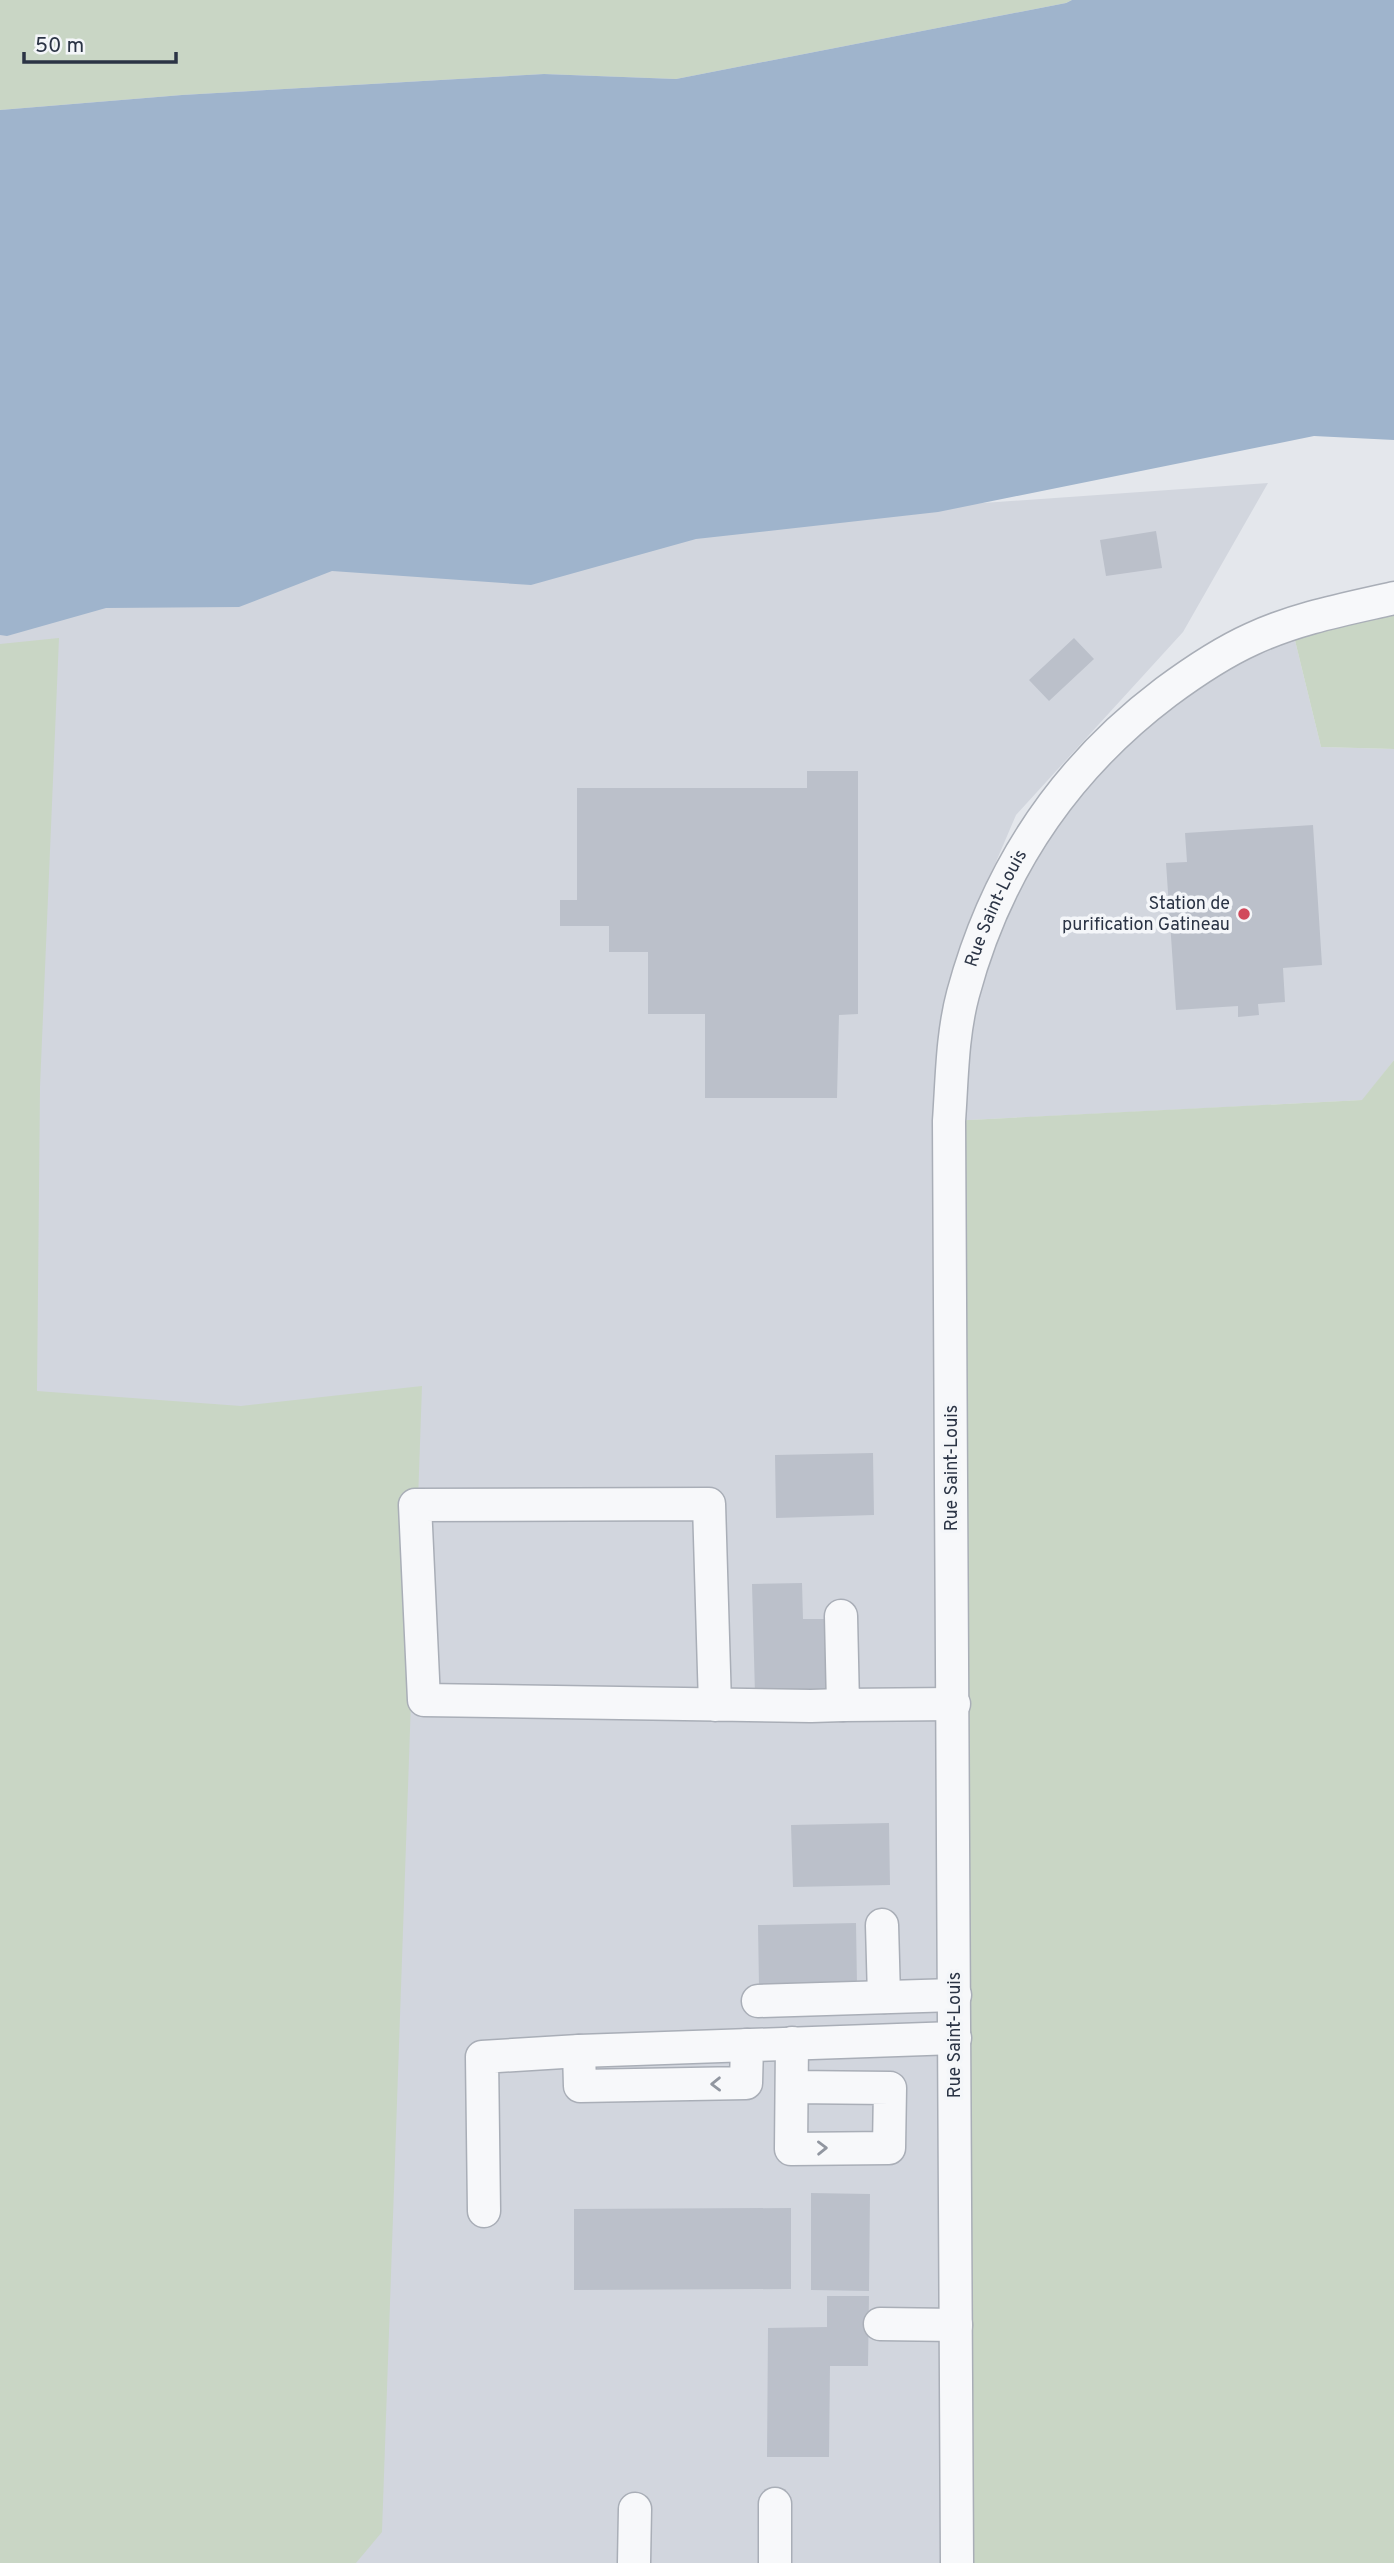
<svg xmlns="http://www.w3.org/2000/svg" width="1394" height="2563" viewBox="0 0 1394 2563" font-family="Overpass,sans-serif">
<style>
.built{fill:#d2d6de}
.green{fill:#c9d6c5}
.water{fill:#9fb4cc}
.building{fill:#bbc0ca}
.lines{fill:none;stroke-linecap:round;stroke-linejoin:round}
.minor-casing{stroke:#a9aeb7;stroke-width:35}
.minor{stroke:#f7f8fa;stroke-width:32}
.oneway{stroke:#9196a0}
.poi-dot{fill:#d1495b;stroke:#f4f6f9;stroke-width:2.5}
.labels{text-anchor:middle;dominant-baseline:central;stroke-width:7;stroke-linejoin:round;paint-order:stroke}
.poi-label{font-size:18px;fill:#2b3445;stroke:#f4f6f9;text-anchor:end}
.street-label{font-size:18px;fill:#2b3445;stroke:#f4f6f9}
</style>
<rect width="100%" height="100%" fill="#e4e7ec"/>
<path class="built" d="M1268,483l-85,149 -167,183 -53,124 -26,104 12,73 26,-162 119,-199 197,-131 30,123 73,2v311l-31,40 -413,21 7,1442h-957v-1961l927,-95z"/>
<path class="green" d="M0,0h1072l-6,3 -390,76 -132,-5 -362,21 -182,15z
M1394,598v151l-73,-2 -30,-123z
M59,638l-19,449 -3,304 204,15 181,-20 -40,1146 -26,31h-356v-1919z
M1394,1060v1503h-437l-8,-1442 413,-21z"/>
<path class="water" d="M1072,0h322v440l-80,-4 -376,76 -242,27 -165,46 -199,-14 -93,36 -133,1 -99,28 -7,-1v-525l182,-15 362,-21 132,5 390,-76z"/>
<path class="building" d="M1156,531l6,37 -56,8 -6,-36z
M1074,638l20,21 -45,42 -20,-21z
M807,771h51v243l-19,1 -2,83h-132v-84h-57v-62h-39v-26h-49v-26h17v-112h230z
M1313,825l9,140 -39,3 2,34 -27,2 1,11 -21,2v-11l-62,4 -10,-147 21,-1 -2,-29z
M873,1453l1,62 -98,3 -1,-63z
M802,1583l1,36h29l2,73 -79,2 -3,-110z
M889,1823l1,62 -97,2 -2,-62z
M856,1923l1,62 -98,2 -1,-62z
M811,2193l59,1 -1,97 -58,-1z
M791,2208v81l-217,1v-81z
M827,2296h42l-1,70h-38l-1,91h-62l1,-129 59,-1z"/>
<g class="lines">
<defs>
<g id="minor">
<path d="M841,1616l2,89 111,-1"/>
<path d="M715,1705l-6,-201 -294,1 9,195 387,6 32,-1"/>
<path d="M882,1925l2,72"/>
<path d="M758,2001l197,-6"/>
<path d="M579,2051l1,35 166,-3 1,-38"/>
<path d="M792,2087l98,1 -1,60 -98,1 1,-106"/>
<path d="M484,2211l-2,-154 97,-6 376,-13"/>
<path d="M880,2324l76,1"/>
<path d="M634,2563l1,-54"/>
<path d="M775,2563v-59"/>
<path id="s1" d="M957,2563l-8,-1442c3,-42 3,-86 14,-127 33,-123 101,-225 203,-302 27,-20 55,-39 86,-53 45,-21 94,-30 142,-41"/>
</g>
</defs>
<use href="#minor" class="minor-casing"/>
<use href="#minor" class="minor"/>
</g>
<defs><path id="oneway-chevron" d="M-2-3.5L2.5 0L-2 3.5" fill="none" stroke-width="1.6" stroke-linecap="round" stroke-linejoin="round" transform="scale(1.75)"/></defs>
<g class="oneway">
<use href="#oneway-chevron" transform="translate(716 2084) rotate(179)"/>
<use href="#oneway-chevron" transform="translate(822 2148) rotate(-1)"/>
</g>
<circle class="poi-dot" cx="1244" cy="914" r="7"/>
<g class="labels">
<g class="poi-label">
<text x="1230" y="904">Station de<tspan x="1230" dy="21">purification Gatineau</tspan></text>
</g>
<g class="street-label">
<text stroke="none"><textPath href="#s1" startOffset="1662">Rue Saint-Louis</textPath></text>
<text transform="translate(952 1468) rotate(-90)">Rue Saint-Louis</text>
<text transform="translate(955 2035) rotate(-90)">Rue Saint-Louis</text>
</g>
</g>
<path d="M24 52v10h152v-10" fill="none" stroke="#2b3445" stroke-width="3.5"/>
<text x="35" y="52" font-size="21" fill="#2b3445" stroke="#f4f6f9" stroke-width="5" paint-order="stroke">50 m</text>
</svg>
